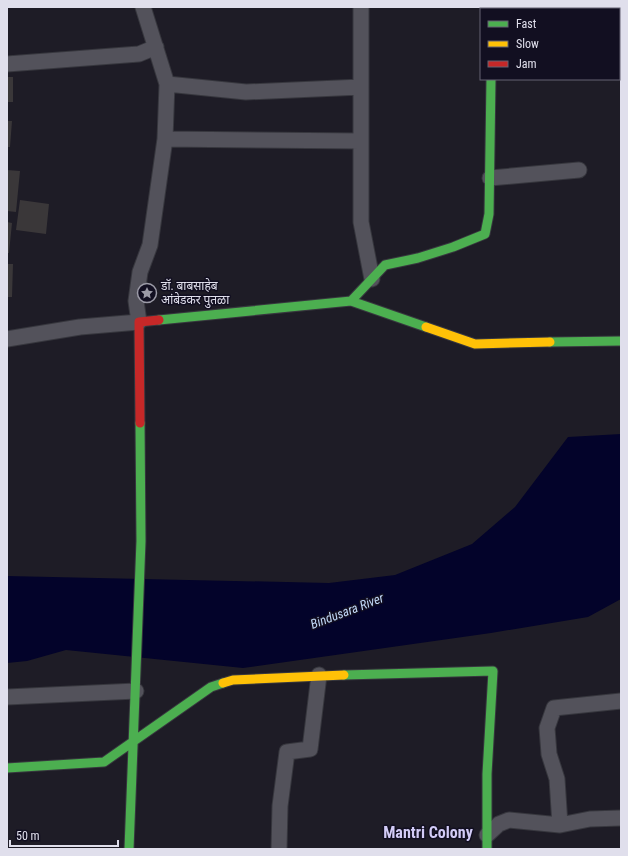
<svg xmlns="http://www.w3.org/2000/svg" width="628" height="856" viewBox="0 0 628 856" font-family="'Roboto Condensed','Noto Sans Devanagari',sans-serif">
<style>
.water{fill:#03032a}
.building{fill:#3a3739}
.lines{fill:none;stroke-linecap:round;stroke-linejoin:round}
.street-casing{stroke:#37373e;stroke-width:17}
.fast-casing{stroke:#37373e;stroke-width:11}
.slow-casing{stroke:#37373e;stroke-width:11}
.jam-casing{stroke:#37373e;stroke-width:11}
.street{stroke:#53525b;stroke-width:15}
.fast{stroke:#4caf50;stroke-width:9}
.slow{stroke:#ffc107;stroke-width:9}
.jam{stroke:#c62828;stroke-width:9}
.labels{text-anchor:middle;dominant-baseline:central;stroke-width:3;stroke-linejoin:round;paint-order:stroke}
.poi-label{font-size:12px;fill:#e0dfec;stroke:#120f21;text-anchor:start}
.water-label{font-size:13px;font-style:italic;fill:#c0d7f6;stroke:#120f21}
.district-label{font-size:16px;font-weight:bold;fill:#d2cbf6;stroke:#120f21}
</style>
<rect width="100%" height="100%" fill="#1e1c26"/>
<path class="water" d="M621,434v165l-33,18 -97,16 -248,35 -177,-18 -39,11 -20,2v-87l322,7 66,-8 77,-31 43,-37 53,-70z"/>
<path class="building" d="M7,77h6v25h-6z
M7,121h5l-2,26h-3z
M7,170l13,1 -4,41 -9,-1z
M20,200l29,4 -3,30 -30,-4z
M7,222l5,1 -3,30h-2z
M7,264h6l-1,33h-5z"/>
<g class="lines">
<defs>
<path id="street" d="M361,7v215l11,57
M7,64l132,-10 17,-7
M167,84l79,8 115,-5
M165,139l196,2
M490,178l89,-8
M7,339l73,-12 59,-5 -3,-21 4,-29 10,-27 15,-106 2,-55 -24,-77
M7,697l129,-6
M560,825l-3,-46 -8,-25 -2,-26 7,-20 67,-7
M487,835l12,-11 10,-4 51,5 30,-6 31,-1
M279,849l1,-43 7,-54 23,-3 9,-74"/>
<path id="fast" d="M351,301l34,-36 33,-7 35,-11 32,-13 4,-20 2,-135
M159,320l192,-19 75,26
M550,342l71,-1
M344,675l149,-4 -6,103v75
M7,768l97,-6 107,-75 12,-4
M129,849l12,-308 -1,-118"/>
<path id="slow" d="M426,327l49,17 75,-2
M223,683l10,-3 111,-5"/>
<path id="jam" d="M490,7v2
M140,423l-1,-101 20,-2"/>
</defs>
<use href="#street" class="street-casing"/>
<use href="#fast" class="fast-casing"/>
<use href="#slow" class="slow-casing"/>
<use href="#jam" class="jam-casing"/>
<use href="#street" class="street"/>
<use href="#fast" class="fast"/>
<use href="#slow" class="slow"/>
<use href="#jam" class="jam"/>
</g>
<defs>
<symbol id="sight-ring" viewBox="-11 -11 22 22"><circle r="9.5" fill="#120f21" stroke="#9c9ba7" stroke-width="1.5"/><path d="M0-6L1.8-2.2L6-1.7L2.9 1.2L3.7 5.4L0 3.3L-3.7 5.4L-2.9 1.2L-6-1.7L-1.8-2.2Z" fill="#9c9ba7"/></symbol>
</defs>
<g fill-rule="evenodd">
<use href="#sight-ring" x="136" y="282" width="22" height="22"/>
</g>
<g class="labels">
<g class="poi-label">
<text x="161" y="286">डॉ. बाबसाहेब<tspan x="161" dy="14">आंबेडकर पुतळा</tspan></text>
</g>
<g class="water-label">
<text transform="translate(347 611) rotate(-21)">Bindusara River</text>
</g>
<g class="district-label">
<text x="428" y="832">Mantri Colony</text>
</g>
</g>
<rect width="628" height="856" fill="none" stroke="#e0dfec" stroke-width="16"/>
<rect x="480" y="8" width="140" height="72" fill="#120f21" stroke="#646272"/>
<rect x="488" y="21" width="20" height="6" fill="#4caf50" stroke="#646272"/>
<text x="516" y="28" font-size="12" fill="#e0dfec">Fast</text>
<rect x="488" y="41" width="20" height="6" fill="#ffc107" stroke="#646272"/>
<text x="516" y="48" font-size="12" fill="#e0dfec">Slow</text>
<rect x="488" y="61" width="20" height="6" fill="#c62828" stroke="#646272"/>
<text x="516" y="68" font-size="12" fill="#e0dfec">Jam</text>
<path d="M10 840v6h108v-6" fill="none" stroke="#e0dfec" stroke-width="2"/>
<text x="16" y="840" font-size="12" fill="#e0dfec" stroke="#120f21" stroke-width="3" paint-order="stroke">50 m</text>
</svg>
